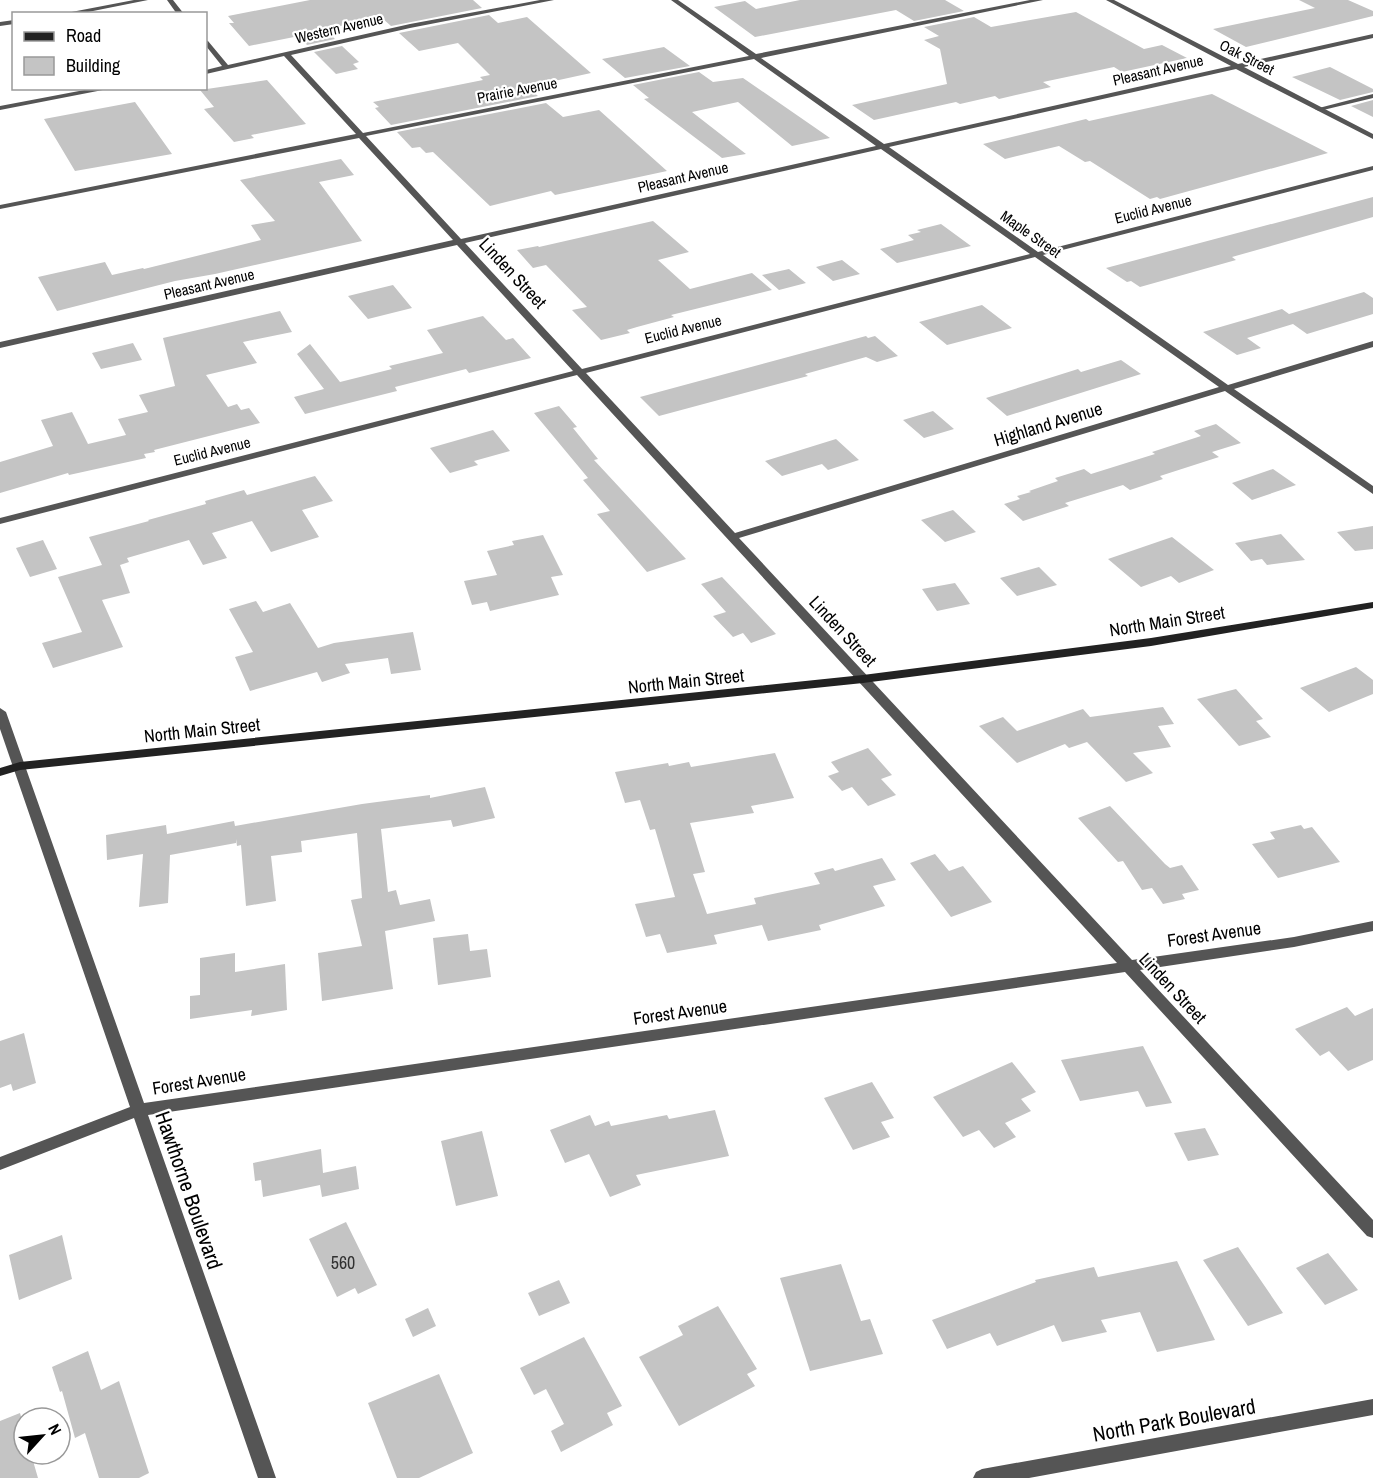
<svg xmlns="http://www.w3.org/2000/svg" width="1373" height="1478" viewBox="0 0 1373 1478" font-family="'Archivo Narrow',sans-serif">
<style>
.building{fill:#c4c4c4}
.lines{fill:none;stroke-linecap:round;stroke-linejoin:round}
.lane{fill:#555;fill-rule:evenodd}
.street{fill:#555;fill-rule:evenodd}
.secondary{fill:#222;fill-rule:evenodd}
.labels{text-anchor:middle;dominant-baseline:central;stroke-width:4.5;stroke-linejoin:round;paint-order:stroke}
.far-street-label{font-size:15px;fill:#000;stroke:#fff}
.street-label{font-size:18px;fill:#000;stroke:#fff}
.near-number-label{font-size:18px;fill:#313131}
.near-street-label{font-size:21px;fill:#000;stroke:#fff}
</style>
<rect width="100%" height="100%" fill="#fff"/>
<path class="building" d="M310,0h163l9,8 -91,18 -9,-8 -57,11 10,10 -28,6 -8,-9 -50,10 -20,-23h5l-6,-7z
M800,0h145l19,11 -50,10 -18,-11 -141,27 -41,-30 31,-6 11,8z
M1299,0h49l25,11v5l-127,31 -33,-18 102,-21z
M1076,12l68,37 18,-4 25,13 -65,14 -8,-5 -71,15 8,5 -52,12 -4,-3 -35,8 -4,-2 -82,18 -22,-15 95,-21 -7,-35 -16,-9 15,-4 -15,-9 50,-10 17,10z
M489,15l9,8 29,-6 64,56 -64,14 11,9 -147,29 -16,-17 4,-1 -6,-5 110,-22 -3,-3 10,-2 -32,-32 -39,8 -20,-18z
M342,46l17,16 -6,2 5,5 -22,5 -22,-22z
M664,47l26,19 -65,12 -23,-19z
M1330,67l43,22v3l-33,8 -48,-23z
M699,72l14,10 30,-4 87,60 -38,8 -54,-44 -46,10 54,42 -24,4 -78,-59 5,-1 -16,-13z
M267,80l39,44 -55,11 3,3 -20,4 -30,-33 10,-2 -14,-17z
M1212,94l116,59 -168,46 -3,-2 -7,2 -60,-38 -5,1 -26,-16 -54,13 -22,-15 103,-25 3,2z
M1373,100v17l-22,-11z
M135,102l37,52 -97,17 -31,-52z
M546,103l17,14 36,-7 68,61 -112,24 -4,-4 -61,15 -57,-54 -7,1 -6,-6 -8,1 -15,-16z
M341,159l13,16 -35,7 43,59 -147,33 -40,7 -118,30 -19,-34 67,-15 7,13 31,-7 1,1 117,-29 -10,-15 24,-4 -35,-41z
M1373,197v20l-141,40 4,3 -96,27 -9,-6 -4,1 -21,-14z
M653,221l36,31 -31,8 32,29 62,-16 20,17 -101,25 3,2 -37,10 -10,3 3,3 -29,7 -29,-30 15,-3 -41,-42 -13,3 -16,-18 21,-4 1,1z
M941,224l30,22 -74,17 -17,-14 34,-9 -6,-5 13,-3 -4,-2z
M842,260l18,14 -27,7 -17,-14z
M789,269l17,14 -27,7 -17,-15z
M393,285l19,23 -44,11 -20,-23z
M1364,292l9,6v16l-66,20 -14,-10 -46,14 14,10 -24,7 -34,-23 79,-23 7,5z
M982,305l30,23 -65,17 -28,-23z
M280,311l12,21 -49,10 14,21 -51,12 22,32 9,-3 4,6 8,-2 11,15 -106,27 1,2 -11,2 2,4 -77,17 -1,-2 -68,20v-31l53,-16 -12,-26 31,-8 16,32 38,-9 -8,-16 30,-7 -9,-17 36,-9 -12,-48z
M483,316l23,24 7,-2 18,20 -62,15 -3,-4 -71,18 2,4 -92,23 -11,-17 30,-8 -27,-35 13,-10 30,38 52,-13 -3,-3 54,-13 -16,-23z
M866,336l2,2 7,-2 23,20 -21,6 -11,-5 -61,17 3,2 -149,40 -19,-19z
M133,343l9,17 -41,9 -9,-16z
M1121,360l20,14 -134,42 -21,-18 92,-29 3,3z
M559,406l18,21 -4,1 25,31 -4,1 92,99 -39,13 -50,-58 13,-3 -27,-31 5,-2 -54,-65z
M933,411l21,18 -30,9 -21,-18z
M1216,424l25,19 -29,9 7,5 -59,19 3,3 -33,11 -7,-5 -58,18 4,3 -46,15 -19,-17 16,-5 -3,-3 14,-4 -2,-1 29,-10 -3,-3 29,-9 7,5 64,-20 -3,-2 49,-16 -7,-5z
M493,430l17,21 -36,10 4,4 -28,8 -20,-25z
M836,439l23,21 -31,10 -6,-6 -40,12 -17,-15z
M1273,469l23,16 -44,15 -20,-17z
M315,476l18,25 -31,9 17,27 -48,15 -19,-31 -40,12 15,25 -24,7 -14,-25 -62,18 2,4 -9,3 10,28 -28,7 21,47 -70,21 -11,-25 40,-11 -24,-55 44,-12 -13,-28 60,-16 -1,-1 58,-16 -1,-3 39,-11 3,5z
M953,510l23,22 -31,10 -24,-22z
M1373,526v23l-18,2 -18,-19z
M1281,534l24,26 -38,5 -5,-6 -11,2 -16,-18z
M543,535l20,40 -12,2 8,18 -69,16 -3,-9 -15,3 -8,-24 33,-6 -10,-24 27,-6 -2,-4z
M1172,537l42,33 -35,13 -8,-7 -30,11 -33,-28z
M43,540l14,29 -27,8 -14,-29z
M1039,567l18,18 -40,11 -17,-18z
M722,577l54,57 -25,9 -8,-10 -10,4 -20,-21 13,-4 -25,-28z
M955,583l15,21 -33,7 -15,-22z
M256,601l7,11 27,-9 28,45 16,-5 79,-11 8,38 -30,4 -3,-16 -43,6 5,9 -28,9 -5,-10 -67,19 -15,-34 18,-5 -24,-43z
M1356,667l17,13v14l-44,18 -29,-24z
M1236,689l27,30 -7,2 15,16 -32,9 -42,-47z
M1163,707l11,17 -16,2 13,21 -38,6 20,20 -27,9 -39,-40 -18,6 -4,-4 -48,19 -38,-37 24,-9 14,14 66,-22 7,8z
M868,748l24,27 -11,4 15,16 -28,11 -16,-19 -10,4 -14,-15 11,-4 -8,-10z
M775,753l19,45 -43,8 3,7 -64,10 15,49 -12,2 14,40 49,-10 -2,-6 66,-14 -6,-11 19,-5 2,3 47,-13 14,22 -23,6 12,20 -66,19 2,5 -53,11 -6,-16 -48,10 3,9 -50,9 -7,-19 -14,3 -11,-33 40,-7 -20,-68 -5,1 -10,-30 -15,3 -10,-31 53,-9 1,3 20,-4 2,5z
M485,787l10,31 -42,9 -2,-7 -70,9 7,63 8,-2 4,15 30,-6 5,22 -50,10 8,58 -71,12 -4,-48 44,-7 -11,-46 11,-2 -5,-65 -56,8 1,11 -31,4 5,45 -30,5 -5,-61 -4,1 -1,-7v4l-66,12 -2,48 -29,4 4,-53 -36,6 -1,-25 60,-10 1,9 67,-13 1,5 127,-22 68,-9v3z
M1110,806l55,58 5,4 12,-3 17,25 -17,4 3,5 -22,5 -11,-16 -10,2 -19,-29 -5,1 -40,-44z
M1301,825l3,4 8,-2 28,35 -62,16 -26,-34 23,-5 -5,-7z
M935,854l14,17 14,-5 29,36 -41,15 -41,-54z
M468,934l2,17 17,-2 4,28 -53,8 -5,-47z
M235,953v19l50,-8 2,46 -36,6 1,-6 -62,9v-23l10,-1v-37z
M1347,1007l8,9 18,-8v52l-25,11 -19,-20 -9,5 -25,-27z
M24,1033l12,50 -23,8 -2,-7 -11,4v-47z
M1143,1046l29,57 -26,4 -8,-16 -58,10 -19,-41z
M1012,1062l24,30 -15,7 10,12 -26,12 11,14 -22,11 -15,-18 -16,7 -30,-40z
M872,1082l22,36 -13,4 9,15 -37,13 -29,-52z
M715,1110l14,46 -93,19 5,10 -31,12 -21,-43 -24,9 -15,-33 40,-15 5,11 14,-5 2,5 56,-11 2,4z
M1205,1128l14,27 -31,6 -14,-28z
M482,1131l16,65 -42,10 -15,-65z
M321,1149l2,24 33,-7 3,23 -37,8 -2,-12 -57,12 -2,-17 -6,1 -2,-18z
M346,1222l31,63 -19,9 -3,-6 -18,9 -28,-58z
M62,1235l10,44 -53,21 -10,-45z
M1238,1247l45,66 -35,13 -45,-66z
M1328,1253l30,37 -33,15 -29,-37z
M1177,1261l38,79 -58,12 -17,-40 -39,8 6,12 -45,10 -8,-17 -57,21 -7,-13 -43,16 -15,-29 104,-38 -1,-2 59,-13 4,10z
M841,1264l20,57 9,-2 13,35 -73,17 -30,-93z
M559,1280l11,23 -31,13 -11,-23z
M718,1306l39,63 -10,5 8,12 -76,40 -40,-69 44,-22 -5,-9z
M428,1308l8,18 -23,11 -8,-18z
M584,1337l38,69 -15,7 6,12 -52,27 -10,-21 13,-7 -18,-35 -12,6 -14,-27z
M88,1351l13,39 18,-9 30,92 -10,5h-40l-14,-45 -10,5 -13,-47 -2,1 -8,-25z
M439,1374l34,79 -54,25h-22l-29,-75z
M20,1413l4,14v27h7l7,24h-38v-57z"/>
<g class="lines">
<path class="lane" d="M1373,94v4l-54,13 -4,-2z"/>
<path class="street" d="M134,0h14l-70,14h-17z
M167,0h6l11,14h-7z
M540,0h14l-144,28 -119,27 72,78 386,-77 -78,-56h7l78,54 274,-54h13l-282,58 123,86 347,-78 -125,-66h8l124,64 135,-30v4l-129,29 129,67v5l-137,-70 -347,78 149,105 335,-86v4l-330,85 185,130 145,-44v6l-139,42 139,97v8l-148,-103 -486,147 393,422 162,-23 79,-16v10l-79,16 -154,23 233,250v18l-6,-2 -242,-264 -977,143 128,363h-18l-124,-360 -134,52v-13l130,-50 -130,-378v-21l6,4 138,391 973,-140 -540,-588 -577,149v-6l573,-147 -116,-126 -457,103v-6l453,-102 -94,-102 -359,71v-4l356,-71 -72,-78 -78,18v-4l16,-4 -16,-20v-6l2,1 20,24 182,-41zM754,59l122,87 -415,93 -95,-103zM881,149l149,105 -448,115 -117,-126zM1035,257l184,130 -484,146 -149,-160z
M14,20v4l-14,2v-4z
M95,88h18l-113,22v-4z
M1373,1399v16l-344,63h-56l3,-6 6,-3z"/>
<path class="secondary" d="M1373,602v6l-222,38 -288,37 -843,87 -20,6v-8l20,-6 843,-87 288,-37z"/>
</g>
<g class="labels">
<g class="far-street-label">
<text transform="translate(339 28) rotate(-13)">Western Avenue</text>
<text transform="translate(1247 57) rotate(27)">Oak Street</text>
<text transform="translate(1158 70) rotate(-13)">Pleasant Avenue</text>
<text transform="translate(517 90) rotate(-11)">Prairie Avenue</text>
<text transform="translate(683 177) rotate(-13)">Pleasant Avenue</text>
<text transform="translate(1153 209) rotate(-14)">Euclid Avenue</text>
<text transform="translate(1031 234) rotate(35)">Maple Street</text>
<text transform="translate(209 284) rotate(-13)">Pleasant Avenue</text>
<text transform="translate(683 329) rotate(-14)">Euclid Avenue</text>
<text transform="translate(212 451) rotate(-14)">Euclid Avenue</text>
</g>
<g class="street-label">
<text transform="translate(513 273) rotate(47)">Linden Street</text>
<text transform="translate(1048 424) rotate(-17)">Highland Avenue</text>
<text transform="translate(1167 621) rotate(-9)">North Main Street</text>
<text transform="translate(843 631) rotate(47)">Linden Street</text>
<text transform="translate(686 681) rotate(-6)">North Main Street</text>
<text transform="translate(202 730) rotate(-6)">North Main Street</text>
<text transform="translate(1214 934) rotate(-8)">Forest Avenue</text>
<text transform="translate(1173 988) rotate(47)">Linden Street</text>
<text transform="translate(680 1012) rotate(-8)">Forest Avenue</text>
<text transform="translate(199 1081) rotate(-9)">Forest Avenue</text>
</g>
<g class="near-number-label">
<text x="343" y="1262">560</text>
</g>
<g class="near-street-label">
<text transform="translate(189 1190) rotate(71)">Hawthorne Boulevard</text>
<text transform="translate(1174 1420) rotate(-10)">North Park Boulevard</text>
</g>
</g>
<rect x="12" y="12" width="195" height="78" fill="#ffffff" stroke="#999999" stroke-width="1.5"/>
<rect x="24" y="32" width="30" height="9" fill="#222222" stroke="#999999" stroke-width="1.5"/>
<text x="66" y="42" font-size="18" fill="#000000">Road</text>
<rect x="24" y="57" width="30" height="18" fill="#c4c4c4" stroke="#999999" stroke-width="1.5"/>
<text x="66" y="72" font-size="18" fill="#000000">Building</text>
<g transform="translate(42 1436) rotate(63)"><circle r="28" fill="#ffffff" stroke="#999999" stroke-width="1.5"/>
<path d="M0-4.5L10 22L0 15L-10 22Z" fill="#000000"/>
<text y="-9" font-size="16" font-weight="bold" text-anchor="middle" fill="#000000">N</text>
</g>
</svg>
